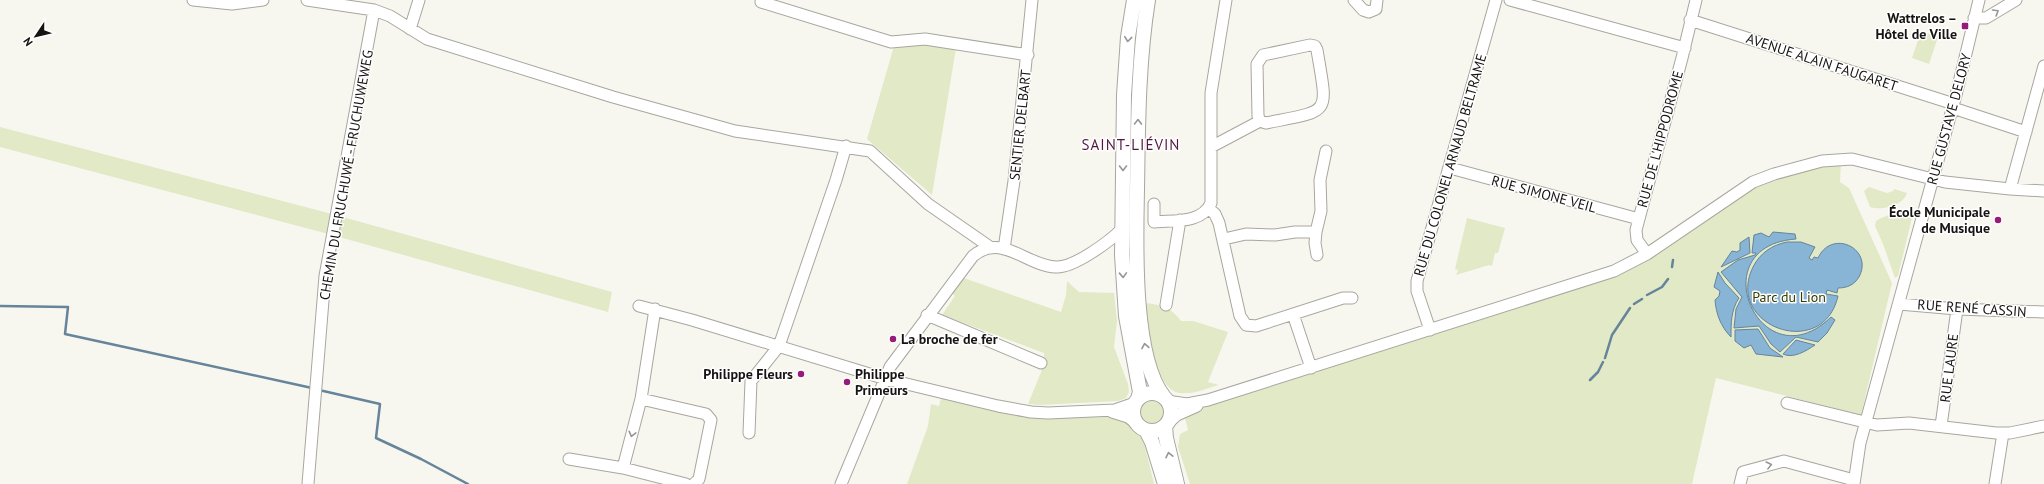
<svg xmlns="http://www.w3.org/2000/svg" width="2044" height="484" viewBox="0 0 2044 484" font-family="'PT Sans',sans-serif">
<style>
.green{fill:#e1e9c7}
.water{fill:#88b4d5;stroke:#66849a}
.lines{fill:none;stroke-linecap:round;stroke-linejoin:round}
.stream{stroke:#66849a;stroke-width:2.5}
.minor-casing{stroke:#a8a69f;stroke-width:13}
.major-casing{stroke:#a8a69f;stroke-width:16}
.minor{stroke:#fff;stroke-width:11}
.major{stroke:#fff;stroke-width:14}
.oneway{stroke:#969594}
.poi-dot{fill:#951d79;stroke:#fff;stroke-width:1.5}
.labels{text-anchor:middle;dominant-baseline:central;stroke-width:3;stroke-linejoin:round;paint-order:stroke}
.poi-label{font-size:14px;font-weight:bold;fill:#151412;stroke:#fff;text-anchor:end}
.street-label{font-size:14px;fill:#151412;stroke:#fff}
.park-label{font-size:14px;fill:#343d01;stroke:#fff}
.neighbourhood-label{font-size:15px;letter-spacing:1px;fill:#511842;stroke:#fff}
</style>
<rect width="100%" height="100%" fill="#f8f7ef"/>
<path class="green" d="M1921,31l17,6 -9,27 -17,-6z
M913,41l43,7 -24,147 -65,-56 27,-93z
M0,127l332,87 280,78 -4,20 -276,-77 -332,-88z
M1841,162l-1,20 9,6 43,95 -31,132 -145,-37 -24,106h-502l-12,-37 2,-13 8,-4 -4,-16 33,-12 378,-121 157,-94 46,-18z
M1869,187l18,6 6,-2 1,-2 13,4c-4,13 -26,18 -37,14l-6,-16z
M1905,209l8,1 -2,12 -13,54 -3,2 -12,-34 -8,-18 1,-5 5,-3z
M1467,218l38,10 -7,25h-3l-3,13 -3,-1 -33,10 2,-5 -3,-1z
M961,277l100,35 5,-17 1,-14 12,11 35,1 3,28 -3,26 14,37 1,8 -3,6 -8,3 -78,4 -12,-1 16,-39v-12l-102,-38 13,-19 -4,-4z
M1146,303c15,2 26,5 35,18h12l35,11 -20,50 11,3c-12,3 -26,10 -39,8 -26,-3 -33,-69 -34,-90z
M1138 412a14 14 0 1 1 28 0a14 14 0 1 1-28 0Z
M941,398l68,14 109,4 11,6 14,16 11,46h-247l21,-58 3,-22 8,2z"/>
<path class="water" d="M1773,232l22,2 1,5c-97,7 -35,146 35,78l4,3 -8,13 -9,9 -22,-5 -16,15 -9,-8 -12,-18 -25,2 2,-19 6,-12 -21,-25 17,-12 17,-5 1,-2h-4l2,-18 7,-2 8,4z
M1749,237l1,16 -29,14 11,-16 5,1 3,-2v-7z
M1787,242h14l14,5 -6,11 3,2 2,-3 4,1c14,-30 56,-9 41,19 -5,8 -12,11 -21,11l-1,5 -10,-3 -1,4 12,2c-15,66 -114,30 -85,-29 7,-14 19,-22 34,-25z
M1718,272l7,11 14,15c-8,12 -8,25 -8,39 -10,-10 -15,-23 -16,-37l4,-4 1,-5 -6,-4z
M1758,329l12,19 13,9 -27,-3 -5,-9 -7,3 -9,-7v-11z
M1796,340l19,5c-9,6 -22,14 -32,9z"/>
<g class="lines">
<path class="stream" d="M1672,267l1,-7
M1647,295l15,-8 6,-8
M1634,304l8,-5
M0,306l68,1 -3,27 247,54
M1605,358l7,-23 18,-27
M1590,380l8,-8 5,-10
M319,390l61,14 -4,34 45,21 47,25"/>
<defs>
<path id="minor" d="M193,0l39,4 31,-4
M307,0l67,10 16,6 37,23 186,58 122,34 135,20 58,53 62,43
M1354,0l9,10 6,2 7,-3 1,-9
M1510,0l175,48
M761,2l130,40 34,-3 103,16
M1974,18h12l30,-18
M1690,20l264,84
M410,29l9,-29
M1953,108l73,24
M1211,147l49,-26 6,2c66,-13 62,-7 51,-73l-2,-4 -5,-1 -47,10 -6,9 1,52 2,5
M1450,168l189,51
M2010,189l34,-123
M1154,204v18c19,-2 48,2 57,-19v-110l15,-93
M1208,208l7,6 4,9 21,93 6,9 10,1 87,-28h9
M1316,232l5,-21 -1,-31 6,-29
M1224,239l22,-5 29,1 20,-3h21l-1,11 2,12
M1004,249l10,-68 18,-181
M1647,254l-10,-14 -1,-10 46,-172 14,-58
M1899,304l58,5 87,3
M1166,305l14,-85
M639,306l53,14 194,59 112,27 33,6 17,1 67,-3 20,-7
M1293,314l18,54
M927,315l114,48
M1430,330l-13,-39v-10l79,-281
M641,399l65,15 5,6 -12,59 -5,5
M1167,401l20,3 21,-4 406,-129 33,-17 106,-72 21,-8 48,-13 30,-2 93,23 65,7 34,2
M1787,403l90,22 32,-2 87,10h14l34,-7
M1112,412l16,5 9,7
M1167,424l10,-9 20,-9
M1941,426l16,-117
M749,433l2,-52 28,-35 57,-166 10,-34
M569,459l54,9 63,16
M623,468l18,-69 14,-90
M308,484l17,-208 49,-266
M841,484l49,-117 83,-111c29,-24 53,10 83,11 18,1 54,-26 66,-38
M1740,484l3,-12 41,-11 70,19
M1854,484l6,-41 96,-348 23,-95
M1995,484l8,-51"/>
<path id="major" d="M1134,0l-6,37 -4,58 -2,160 4,61 14,76 -2,7
M1148,0c-10,63 -10,126 -11,190 -1,51 -5,168 27,207
M1133 412a19 19 0 1 1 38 0a19 19 0 1 1-38 0Z
M1165,426l1,12 11,46
M1146,430l6,12 13,42"/>
</defs>
<use href="#minor" class="minor-casing"/>
<use href="#major" class="major-casing"/>
<use href="#minor" class="minor"/>
<use href="#major" class="major"/>
</g>
<defs><path id="oneway-chevron" d="M-2-3.5L2.5 0L-2 3.5" fill="none" stroke-width="1.6" stroke-linecap="round" stroke-linejoin="round"/></defs>
<g class="oneway">
<use href="#oneway-chevron" transform="translate(1996 12) rotate(-31)"/>
<use href="#oneway-chevron" transform="translate(1128 39) rotate(96)"/>
<use href="#oneway-chevron" transform="translate(1138 122) rotate(-89)"/>
<use href="#oneway-chevron" transform="translate(1123 168) rotate(90)"/>
<use href="#oneway-chevron" transform="translate(1123 275) rotate(88)"/>
<use href="#oneway-chevron" transform="translate(1145 346) rotate(-100)"/>
<use href="#oneway-chevron" transform="translate(632 434) rotate(104)"/>
<use href="#oneway-chevron" transform="translate(1169 455) rotate(-102)"/>
<use href="#oneway-chevron" transform="translate(1769 465) rotate(-14)"/>
</g>
<g class="poi-dot">
<rect x="1961" y="22" width="8" height="8" rx="2"/>
<circle cx="1998" cy="220" r="4"/>
<circle cx="893" cy="339" r="4"/>
<circle cx="801" cy="374" r="4"/>
<circle cx="847" cy="382" r="4"/>
</g>
<g class="labels">
<g class="poi-label">
<text x="1957" y="18">Wattrelos –<tspan x="1957" dy="16">Hôtel de Ville</tspan></text>
<text x="1990" y="212">École Municipale<tspan x="1990" dy="16">de Musique</tspan></text>
<text x="901" y="339" text-anchor="start">La broche de fer</text>
<text x="793" y="374">Philippe Fleurs</text>
<text x="855" y="374" text-anchor="start">Philippe<tspan x="855" dy="16">Primeurs</tspan></text>
</g>
<g class="street-label">
<text transform="translate(1822 62) rotate(18)">AVENUE ALAIN FAUGARET</text>
<text transform="translate(1949 119) rotate(-75)">RUE GUSTAVE DELORY</text>
<text transform="translate(1020 125) rotate(-84)">SENTIER DELBART</text>
<text transform="translate(1660 139) rotate(-75)">RUE DE L'HIPPODROME</text>
<text transform="translate(1450 165) rotate(-74)">RUE DU COLONEL ARNAUD BELTRAME</text>
<text transform="translate(346 175) rotate(-80)">CHEMIN DU FRUCHUWÉ - FRUCHUWEWEG</text>
<text transform="translate(1544 194) rotate(15)">RUE SIMONE VEIL</text>
<text transform="translate(1972 308) rotate(4)">RUE RENÉ CASSIN</text>
<text transform="translate(1949 368) rotate(-83)">RUE LAURE</text>
</g>
<g class="park-label">
<text x="1789" y="297">Parc du Lion</text>
</g>
<g class="neighbourhood-label">
<text x="1131" y="144">SAINT-LIÉVIN</text>
</g>
</g>
<g transform="translate(36 36) rotate(235)" stroke="#ffffff" stroke-width="3" paint-order="stroke">
<path d="M0-3L7 15L0 10L-7 15Z" fill="#151412"/>
<text y="-6" font-size="11" font-weight="bold" text-anchor="middle" fill="#151412">N</text>
</g>
</svg>
